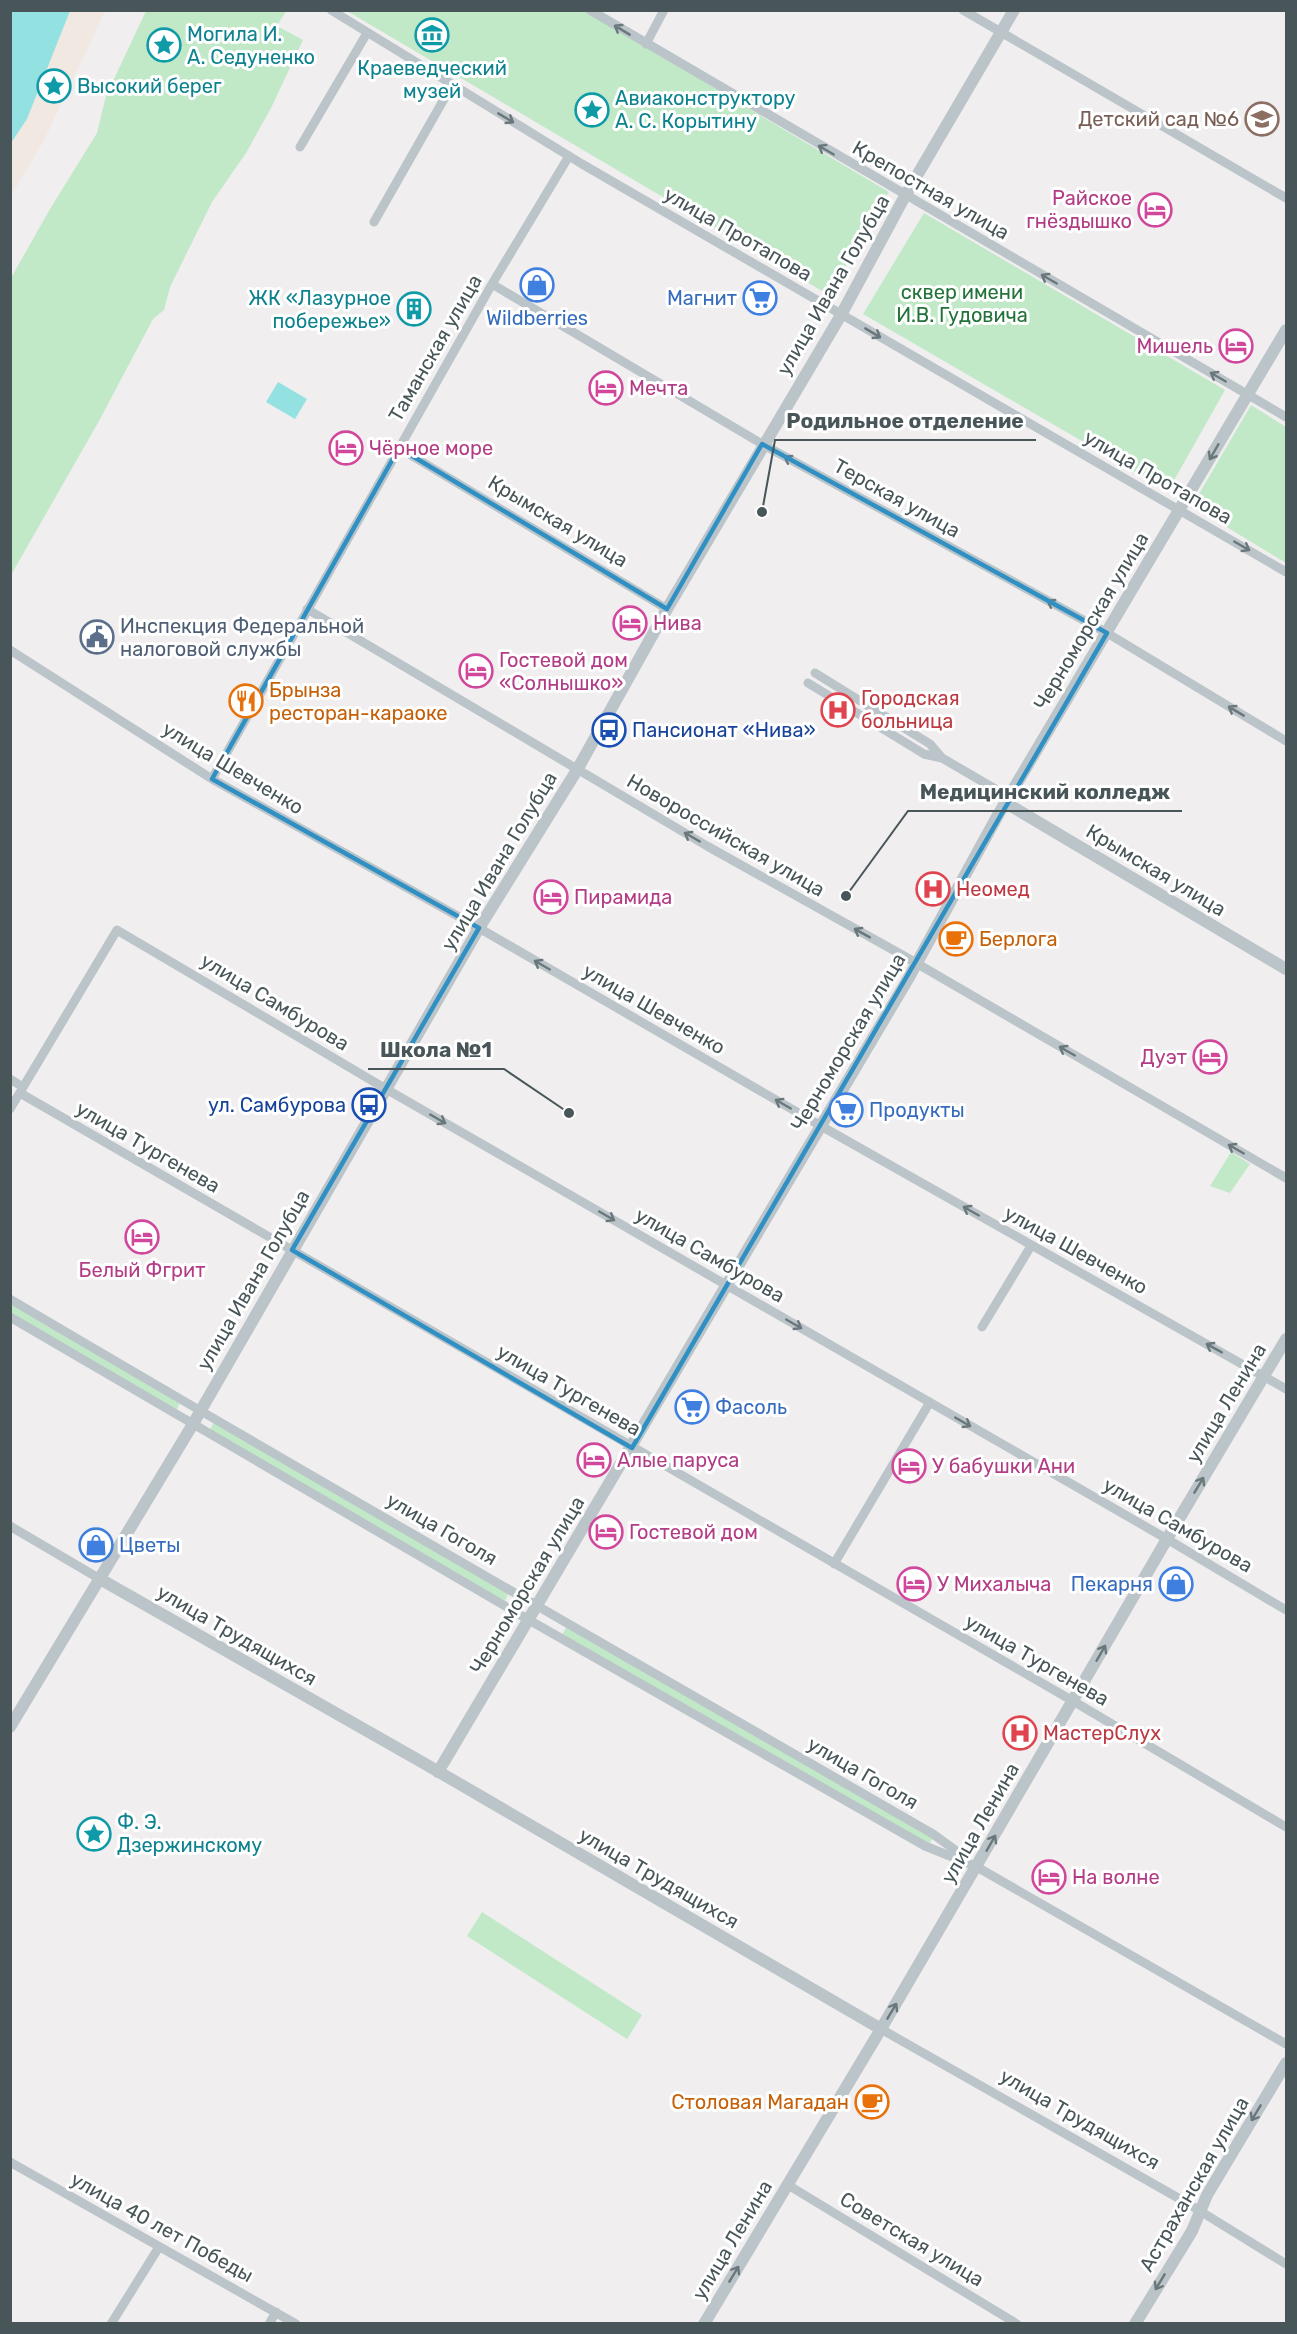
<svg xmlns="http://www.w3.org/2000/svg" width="1297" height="2334" viewBox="0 0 1297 2334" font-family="Rubik,sans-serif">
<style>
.green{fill:#c1e9c8}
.sand{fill:#f0e8e1}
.water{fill:#94e1e1}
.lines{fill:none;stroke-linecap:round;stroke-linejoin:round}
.minor{stroke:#bbc5c9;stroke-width:9}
.tertiary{stroke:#bbc5c9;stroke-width:12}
.oneway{stroke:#6a777b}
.marked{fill:none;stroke:#3090c4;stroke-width:4.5;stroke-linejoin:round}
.labels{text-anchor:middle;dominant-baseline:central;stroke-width:6;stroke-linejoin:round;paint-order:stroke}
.culture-label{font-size:20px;fill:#0d838f;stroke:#fff;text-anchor:start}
.education-label{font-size:20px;fill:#785e54;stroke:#fff;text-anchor:end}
.street-label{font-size:20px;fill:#485559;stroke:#fff}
.hotel-label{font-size:20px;fill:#b23c85;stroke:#fff;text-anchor:start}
.park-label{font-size:20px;fill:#227239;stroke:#fff}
.shop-label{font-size:20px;fill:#366cbe;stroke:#fff;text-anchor:start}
.service-label{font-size:20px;fill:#4e5e75;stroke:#fff;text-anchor:start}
.food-label{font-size:20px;fill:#c56008;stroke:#fff;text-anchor:start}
.health-label{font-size:20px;fill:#be3a42;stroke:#fff;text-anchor:start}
.transit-label{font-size:20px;fill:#164399;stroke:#fff;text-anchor:start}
.leader{fill:none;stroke:#485559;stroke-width:2}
.callout-dot{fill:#485559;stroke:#fff;stroke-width:2}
.callout-label{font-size:21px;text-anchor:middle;font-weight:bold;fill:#485559;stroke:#fff;stroke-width:6;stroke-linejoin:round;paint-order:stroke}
</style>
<rect width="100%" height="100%" fill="#f0eeef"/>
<path class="green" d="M146,11h140l-9,15 26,14 -32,68 -25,45 -34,49 -42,85 -6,23 -11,9 -54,102 -88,154v-297l39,-69 47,-76 9,-37z
M347,11h238l304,181 -60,103z
M924,213l301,177 -57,101 -305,-177z
M1251,405l35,22v136l-94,-57z
M1231,1152l19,12 -20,29 -20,-7z
M11,1302l169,101 -4,8 -165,-97z
M214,1422l295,170 -4,9 -296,-170z
M567,1626l366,211 -4,8 -367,-210z
M482,1912l160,103 -15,24 -160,-103z"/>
<path class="sand" d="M70,11h35l-62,131 -32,54v-53l16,-24z"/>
<path class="water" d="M11,10l59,1 -43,108 -16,24z
M278,382l29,17 -12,20 -29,-17z"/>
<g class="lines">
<path class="minor" d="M331,10l251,154 704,408
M590,10l696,407
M963,10l323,188
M646,44l18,-34
M300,147l67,-114
M374,222l78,-137
M492,284l270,160 345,189 179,108
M399,448l268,161
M307,609l400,237 197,110 382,222
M10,650l202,129 267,149 342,198 465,263
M815,673l115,71 12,14 67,39
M808,683l116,71 18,4
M212,779l280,-495 77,-128
M10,1079l13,8
M20,1093l1053,608 213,126
M10,1109l107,-179 271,160 779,449 119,71
M10,1299c306,181 615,357 923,535l33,24
M10,1317l519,303 396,226 52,21 309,177
M982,1327l49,-81
M10,1526l90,53
M834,1564l96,-162
M881,2029l306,174 99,61
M10,2162l286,162
M788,2185l229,139
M111,2324l48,-77
M269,2324l7,-12"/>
<path class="tertiary" d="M1006,803l280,166
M100,1579l327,186 454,264
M10,1727l183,-303 286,-496 98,-158 90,-161 174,-294 64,-119 109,-186
M438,1772l470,-793 90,-164 288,-485
M704,2324l177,-295 286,-490 119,-200
M1135,2324l57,-93 15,-36 79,-132"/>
</g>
<defs><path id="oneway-shaft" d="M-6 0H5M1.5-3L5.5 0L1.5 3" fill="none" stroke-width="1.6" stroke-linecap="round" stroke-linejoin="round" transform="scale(1.5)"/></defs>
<g class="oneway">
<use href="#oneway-shaft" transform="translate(622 30) rotate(-149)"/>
<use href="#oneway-shaft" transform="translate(506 118) rotate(31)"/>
<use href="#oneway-shaft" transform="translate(826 150) rotate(-150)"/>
<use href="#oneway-shaft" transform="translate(1049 279) rotate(-150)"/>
<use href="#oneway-shaft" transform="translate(873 333) rotate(31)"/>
<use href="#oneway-shaft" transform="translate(1218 377) rotate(-150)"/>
<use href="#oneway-shaft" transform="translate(1214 452) rotate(120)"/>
<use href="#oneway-shaft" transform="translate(792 461) rotate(-151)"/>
<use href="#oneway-shaft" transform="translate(1242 546) rotate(30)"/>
<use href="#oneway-shaft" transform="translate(1055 605) rotate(-151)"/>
<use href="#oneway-shaft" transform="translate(1236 711) rotate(-149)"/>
<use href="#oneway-shaft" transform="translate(692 837) rotate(-150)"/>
<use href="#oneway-shaft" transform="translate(862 933) rotate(-151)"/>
<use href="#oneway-shaft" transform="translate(542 965) rotate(-150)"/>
<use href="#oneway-shaft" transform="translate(1067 1051) rotate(-150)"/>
<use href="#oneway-shaft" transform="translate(783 1104) rotate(-150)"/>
<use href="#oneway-shaft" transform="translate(438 1119) rotate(30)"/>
<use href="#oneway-shaft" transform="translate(1236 1149) rotate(-150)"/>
<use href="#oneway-shaft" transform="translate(971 1211) rotate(-150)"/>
<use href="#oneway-shaft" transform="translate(607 1216) rotate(30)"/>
<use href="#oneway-shaft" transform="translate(794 1324) rotate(30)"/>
<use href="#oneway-shaft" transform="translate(1214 1348) rotate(-151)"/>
<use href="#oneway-shaft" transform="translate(963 1422) rotate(30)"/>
<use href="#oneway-shaft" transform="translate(1199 1485) rotate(-59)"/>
<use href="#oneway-shaft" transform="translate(1101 1653) rotate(-60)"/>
<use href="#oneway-shaft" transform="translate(991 1843) rotate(-60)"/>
<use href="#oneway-shaft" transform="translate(892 2011) rotate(-59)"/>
<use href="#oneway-shaft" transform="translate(1256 2113) rotate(121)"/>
<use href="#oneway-shaft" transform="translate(734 2274) rotate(-59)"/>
<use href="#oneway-shaft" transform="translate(1160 2282) rotate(121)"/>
</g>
<path class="marked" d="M762,444l345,189 -475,815 -340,-198 187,-322 -267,-149 187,-331 268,161z"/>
<defs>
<symbol id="museum-ring" viewBox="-11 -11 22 22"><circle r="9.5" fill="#fff" stroke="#0f9aa8" stroke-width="1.5"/><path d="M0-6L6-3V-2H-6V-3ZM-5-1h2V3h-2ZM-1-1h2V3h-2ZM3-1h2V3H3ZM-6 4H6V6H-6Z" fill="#0f9aa8"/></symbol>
<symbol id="sight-ring" viewBox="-11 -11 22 22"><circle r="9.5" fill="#fff" stroke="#0f9aa8" stroke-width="1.5"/><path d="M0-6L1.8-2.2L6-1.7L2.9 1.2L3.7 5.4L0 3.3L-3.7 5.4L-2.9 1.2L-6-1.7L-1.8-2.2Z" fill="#0f9aa8"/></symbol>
<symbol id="school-ring" viewBox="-11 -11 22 22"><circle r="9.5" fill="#fff" stroke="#8d6e63" stroke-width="1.5"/><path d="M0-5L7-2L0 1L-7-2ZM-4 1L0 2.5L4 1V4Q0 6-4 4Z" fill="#8d6e63"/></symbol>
<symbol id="hotel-ring" viewBox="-11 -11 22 22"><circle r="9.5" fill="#fff" stroke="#d1479c" stroke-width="1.5"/><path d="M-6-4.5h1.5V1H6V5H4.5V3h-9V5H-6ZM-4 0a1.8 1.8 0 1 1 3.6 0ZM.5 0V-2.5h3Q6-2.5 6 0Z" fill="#d1479c"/></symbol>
<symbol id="shop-ring" viewBox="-11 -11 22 22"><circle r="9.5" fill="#fff" stroke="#3f7fe0" stroke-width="1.5"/><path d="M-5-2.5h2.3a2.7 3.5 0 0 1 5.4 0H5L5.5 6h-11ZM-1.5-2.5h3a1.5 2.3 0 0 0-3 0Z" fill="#3f7fe0"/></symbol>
<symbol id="supermarket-ring" viewBox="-11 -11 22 22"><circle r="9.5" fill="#fff" stroke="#3f7fe0" stroke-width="1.5"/><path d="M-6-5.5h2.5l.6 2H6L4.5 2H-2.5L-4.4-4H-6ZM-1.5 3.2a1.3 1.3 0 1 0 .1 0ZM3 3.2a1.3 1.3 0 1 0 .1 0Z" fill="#3f7fe0"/></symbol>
<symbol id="building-ring" viewBox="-11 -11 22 22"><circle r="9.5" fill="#fff" stroke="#0f9aa8" stroke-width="1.5"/><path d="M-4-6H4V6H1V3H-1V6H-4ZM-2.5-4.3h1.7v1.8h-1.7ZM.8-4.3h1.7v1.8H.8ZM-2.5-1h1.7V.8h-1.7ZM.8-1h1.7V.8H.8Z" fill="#0f9aa8"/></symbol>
<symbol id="civic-ring" viewBox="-11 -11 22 22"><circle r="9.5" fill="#fff" stroke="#5c6f8a" stroke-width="1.5"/><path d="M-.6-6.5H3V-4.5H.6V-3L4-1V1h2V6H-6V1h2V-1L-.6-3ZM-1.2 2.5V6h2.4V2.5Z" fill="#5c6f8a"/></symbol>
<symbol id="restaurant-ring" viewBox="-11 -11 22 22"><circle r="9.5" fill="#fff" stroke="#e8710a" stroke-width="1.5"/><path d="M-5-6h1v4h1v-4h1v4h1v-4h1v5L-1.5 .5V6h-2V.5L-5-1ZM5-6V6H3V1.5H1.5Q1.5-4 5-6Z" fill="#e8710a"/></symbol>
<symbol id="hospital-ring" viewBox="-11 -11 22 22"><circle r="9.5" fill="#fff" stroke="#e0444e" stroke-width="1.5"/><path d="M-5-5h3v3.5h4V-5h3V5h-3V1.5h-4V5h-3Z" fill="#e0444e"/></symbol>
<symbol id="bus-ring" viewBox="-11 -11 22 22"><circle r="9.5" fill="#fff" stroke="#1a4fb4" stroke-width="1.5"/><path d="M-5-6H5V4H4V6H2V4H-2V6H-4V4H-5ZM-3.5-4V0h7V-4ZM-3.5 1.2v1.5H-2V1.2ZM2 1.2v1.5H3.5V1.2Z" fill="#1a4fb4"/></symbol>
<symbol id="cafe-ring" viewBox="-11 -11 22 22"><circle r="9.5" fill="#fff" stroke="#e8710a" stroke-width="1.5"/><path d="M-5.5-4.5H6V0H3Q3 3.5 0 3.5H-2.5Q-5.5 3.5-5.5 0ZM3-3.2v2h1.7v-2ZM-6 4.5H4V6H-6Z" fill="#e8710a"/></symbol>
</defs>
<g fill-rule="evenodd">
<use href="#museum-ring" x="413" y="16" width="38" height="38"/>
<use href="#sight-ring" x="145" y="26" width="38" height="38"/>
<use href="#sight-ring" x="35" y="67" width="38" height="38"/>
<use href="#sight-ring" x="573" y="91" width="38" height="38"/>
<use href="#school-ring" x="1243" y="100" width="38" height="38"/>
<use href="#hotel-ring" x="1136" y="191" width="38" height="38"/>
<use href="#shop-ring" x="518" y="266" width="38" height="38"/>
<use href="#supermarket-ring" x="741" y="279" width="38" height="38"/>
<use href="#building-ring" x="395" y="290" width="38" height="38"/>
<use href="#hotel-ring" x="1217" y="327" width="38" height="38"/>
<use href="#hotel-ring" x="587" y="369" width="38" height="38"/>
<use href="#hotel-ring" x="327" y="429" width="38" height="38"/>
<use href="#hotel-ring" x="611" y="604" width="38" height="38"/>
<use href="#civic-ring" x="78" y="618" width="38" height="38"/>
<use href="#hotel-ring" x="457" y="652" width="38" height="38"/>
<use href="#restaurant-ring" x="227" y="682" width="38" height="38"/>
<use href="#hospital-ring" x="819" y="691" width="38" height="38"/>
<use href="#bus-ring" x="590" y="711" width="38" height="38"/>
<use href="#hospital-ring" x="914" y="870" width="38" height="38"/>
<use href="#hotel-ring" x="532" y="878" width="38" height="38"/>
<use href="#cafe-ring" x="937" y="920" width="38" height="38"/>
<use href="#hotel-ring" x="1191" y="1038" width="38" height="38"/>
<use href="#bus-ring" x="350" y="1086" width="38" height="38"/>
<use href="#supermarket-ring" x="827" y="1091" width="38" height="38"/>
<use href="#hotel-ring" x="123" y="1218" width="38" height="38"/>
<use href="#supermarket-ring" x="673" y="1388" width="38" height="38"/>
<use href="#hotel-ring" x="575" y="1441" width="38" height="38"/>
<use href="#hotel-ring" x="890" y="1447" width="38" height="38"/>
<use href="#hotel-ring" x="587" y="1513" width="38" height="38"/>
<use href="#shop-ring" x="77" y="1526" width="38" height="38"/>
<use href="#hotel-ring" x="895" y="1565" width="38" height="38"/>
<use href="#shop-ring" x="1157" y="1565" width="38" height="38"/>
<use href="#hospital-ring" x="1001" y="1714" width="38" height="38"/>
<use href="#sight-ring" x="75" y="1815" width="38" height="38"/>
<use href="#hotel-ring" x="1030" y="1858" width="38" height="38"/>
<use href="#cafe-ring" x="853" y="2083" width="38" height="38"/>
</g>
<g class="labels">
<g class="culture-label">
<text x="187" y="34">Могила И.<tspan x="187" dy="23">А. Седуненко</tspan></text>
<text x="432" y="68" text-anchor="middle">Краеведческий<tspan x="432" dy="23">музей</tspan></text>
<text x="77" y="86">Высокий берег</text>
<text x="615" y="98">Авиаконструктору<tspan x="615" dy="23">А. С. Корытину</tspan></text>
<text x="391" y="298" text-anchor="end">ЖК «Лазурное<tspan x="391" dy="23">побережье»</tspan></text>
<text x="117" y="1822">Ф. Э.<tspan x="117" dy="23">Дзержинскому</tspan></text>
</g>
<g class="education-label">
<text x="1239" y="119">Детский сад №6</text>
</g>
<g class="street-label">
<text transform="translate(931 190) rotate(30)">Крепостная улица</text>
<text transform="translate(738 234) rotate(30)">улица Протапова</text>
<text transform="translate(833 285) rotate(-60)">улица Ивана Голубца</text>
<text transform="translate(435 348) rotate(-60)">Таманская улица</text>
<text transform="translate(1158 477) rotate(30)">улица Протапова</text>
<text transform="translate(897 498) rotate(29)">Терская улица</text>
<text transform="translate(558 521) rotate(31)">Крымская улица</text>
<text transform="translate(1091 621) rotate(-59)">Черноморская улица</text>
<text transform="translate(233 768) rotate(31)">улица Шевченко</text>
<text transform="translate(726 835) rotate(30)">Новороссийская улица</text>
<text transform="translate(499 861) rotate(-59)">улица Ивана Голубца</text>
<text transform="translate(1156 870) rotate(31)">Крымская улица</text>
<text transform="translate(275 1002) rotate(31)">улица Самбурова</text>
<text transform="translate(654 1009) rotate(30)">улица Шевченко</text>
<text transform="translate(848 1042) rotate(-59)">Черноморская улица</text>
<text transform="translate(148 1147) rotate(30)">улица Тургенева</text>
<text transform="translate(1076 1250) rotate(29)">улица Шевченко</text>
<text transform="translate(710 1255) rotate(30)">улица Самбурова</text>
<text transform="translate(253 1280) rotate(-60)">улица Ивана Голубца</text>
<text transform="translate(569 1390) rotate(30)">улица Тургенева</text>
<text transform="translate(1226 1403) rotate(-59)">улица Ленина</text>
<text transform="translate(1178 1525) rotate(30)">улица Самбурова</text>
<text transform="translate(442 1529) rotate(30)">улица Гоголя</text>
<text transform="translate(527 1585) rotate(-59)">Черноморская улица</text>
<text transform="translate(237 1635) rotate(30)">улица Трудящихся</text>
<text transform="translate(1037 1660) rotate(30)">улица Тургенева</text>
<text transform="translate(863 1773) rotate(30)">улица Гоголя</text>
<text transform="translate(980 1823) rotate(-60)">улица Ленина</text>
<text transform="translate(659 1878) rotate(30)">улица Трудящихся</text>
<text transform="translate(1080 2119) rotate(30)">улица Трудящихся</text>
<text transform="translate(1194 2184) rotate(-60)">Астраханская улица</text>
<text transform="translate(162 2227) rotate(29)">улица 40 лет Победы</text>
<text transform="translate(912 2239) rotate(31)">Советская улица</text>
<text transform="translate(732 2240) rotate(-59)">улица Ленина</text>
</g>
<g class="hotel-label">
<text x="1132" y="198" text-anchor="end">Райское<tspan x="1132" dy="23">гнёздышко</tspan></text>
<text x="1213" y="346" text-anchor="end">Мишель</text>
<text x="629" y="388">Мечта</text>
<text x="369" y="448">Чёрное море</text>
<text x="653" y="623">Нива</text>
<text x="499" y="660">Гостевой дом<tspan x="499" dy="23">«Солнышко»</tspan></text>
<text x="574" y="897">Пирамида</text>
<text x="1187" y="1057" text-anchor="end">Дуэт</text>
<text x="142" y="1270" text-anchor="middle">Белый Фгрит</text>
<text x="617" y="1460">Алые паруса</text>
<text x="932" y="1466">У бабушки Ани</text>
<text x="629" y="1532">Гостевой дом</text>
<text x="937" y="1584">У Михалыча</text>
<text x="1072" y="1877">На волне</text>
</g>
<g class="park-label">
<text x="962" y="292">сквер имени<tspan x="962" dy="23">И.В. Гудовича</tspan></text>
</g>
<g class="shop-label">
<text x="737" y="298" text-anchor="end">Магнит</text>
<text x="537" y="318" text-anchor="middle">Wildberries</text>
<text x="869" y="1110">Продукты</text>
<text x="715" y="1407">Фасоль</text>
<text x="119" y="1545">Цветы</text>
<text x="1153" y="1584" text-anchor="end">Пекарня</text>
</g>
<g class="service-label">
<text x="120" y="626">Инспекция Федеральной<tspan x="120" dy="23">налоговой службы</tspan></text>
</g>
<g class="food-label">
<text x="269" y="690">Брынза<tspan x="269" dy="23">ресторан-караоке</tspan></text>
<text x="979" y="939">Берлога</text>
<text x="849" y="2102" text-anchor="end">Столовая Магадан</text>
</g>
<g class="health-label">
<text x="861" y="698">Городская<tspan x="861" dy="23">больница</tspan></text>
<text x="956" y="889">Неомед</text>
<text x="1043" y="1733">МастерСлух</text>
</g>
<g class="transit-label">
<text x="632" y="730">Пансионат «Нива»</text>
<text x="346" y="1105" text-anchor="end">ул. Самбурова</text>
</g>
</g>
<path class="leader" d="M762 512L775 440H1036M846 896L908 811H1182M569 1113L504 1069H368"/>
<g class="callout-dot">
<circle cx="762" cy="512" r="6"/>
<circle cx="846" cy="896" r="6"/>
<circle cx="569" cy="1113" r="6"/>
</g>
<g class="callout-label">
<text x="905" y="428">Родильное отделение</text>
<text x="1045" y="799">Медицинский колледж</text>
<text x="436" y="1057">Школа №1</text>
</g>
<rect width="1297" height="2334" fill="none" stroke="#485559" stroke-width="24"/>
</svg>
